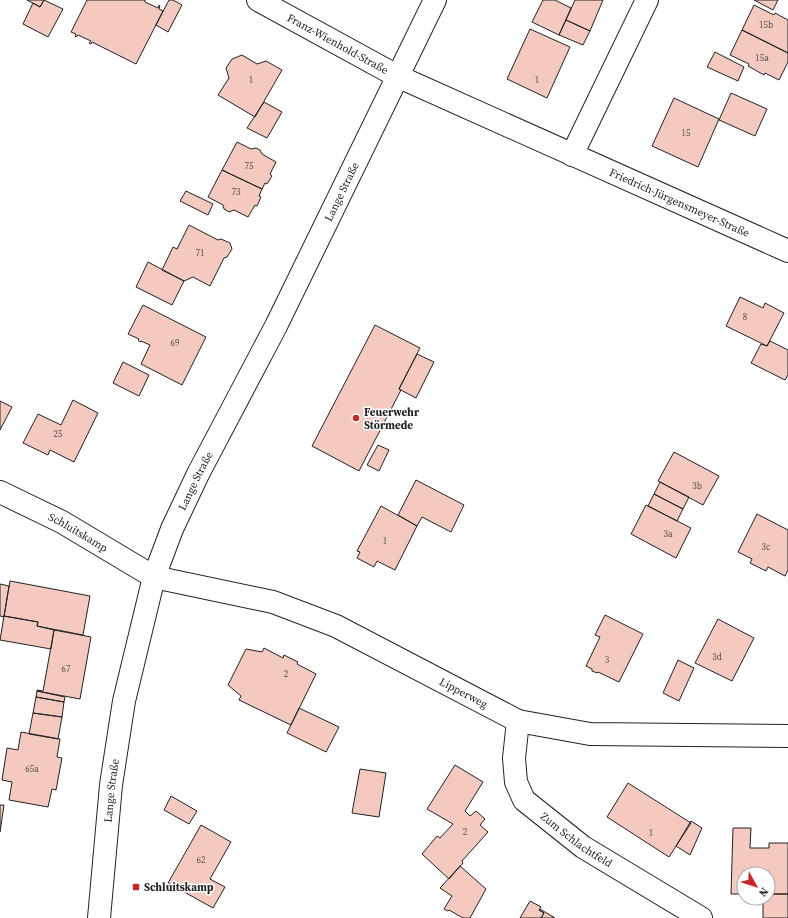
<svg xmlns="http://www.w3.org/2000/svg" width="788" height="918" viewBox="0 0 788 918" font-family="'Source Serif 4',serif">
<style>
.building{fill:#f3c9c0;stroke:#222}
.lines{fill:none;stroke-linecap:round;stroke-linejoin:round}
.minor-casing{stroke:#222;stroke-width:24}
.secondary-casing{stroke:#222;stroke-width:24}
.minor{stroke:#fff;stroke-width:22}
.secondary{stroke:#fff;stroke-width:22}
.poi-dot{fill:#c62828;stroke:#fff;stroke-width:1.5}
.labels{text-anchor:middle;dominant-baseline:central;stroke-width:3;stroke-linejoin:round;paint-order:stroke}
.number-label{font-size:9px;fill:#564c4a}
.street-label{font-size:11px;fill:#222;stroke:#fff}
.poi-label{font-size:11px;font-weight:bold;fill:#222;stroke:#fff;text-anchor:start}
</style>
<rect width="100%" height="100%" fill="#fff"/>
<path class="building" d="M27,0h17l-4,7z
M44,0l19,9 -15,28 -25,-13 10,-21 7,4z
M87,0h58v2l13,6 1,-3 1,1 -1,3 4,2 -27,53 -44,-22 -1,2 -2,-1 2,-2 -13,-6 -2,2 -1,-1 1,-2 -5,-2z
M169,0h4l9,5 -14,27 -12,-7z
M543,0h12l16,8 -12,27 -27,-13z
M575,0h28l-13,31 -24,-11z
M754,0h24l-5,10z
M754,5l20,10 1,-2 13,7v33l-46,-23z
M566,20l24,11 -7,14 -24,-10z
M530,29l40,18 -23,51 -40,-19z
M742,30l46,23v9l-9,18 -14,-7 -1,2 -16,-9 1,-2 -19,-9z
M715,52l29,15 -6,14 -31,-14z
M242,55l15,9 9,-3 16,9 -27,47 -37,-22 11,-17 -3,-10 6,-9z
M731,93l36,16 -12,27 -36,-16z
M674,98l45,21 -21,48 -46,-21z
M264,102l18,10 -15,26 -20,-10z
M237,142l14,7 5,-1 4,2 2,4 14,8 -6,12 2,2 -5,8 -2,-1 -3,6 -40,-19z
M222,170l40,19 -3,7 2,1 -4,9 -2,-1 -7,12 -14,-7 -5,2 -5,-3 -1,-4 -15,-8z
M186,191l27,13 -5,11 -28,-14z
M189,225l29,15 3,-1 9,4 2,6 -5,8 -3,1 -14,28 -17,-9 -9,4 -22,-11 11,-23 4,2z
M148,262l36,19 -12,24 -36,-18z
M740,297l23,11 2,-5 19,10 -17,33 -41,-20z
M143,305l63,32 -24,48 -41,-21 9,-19 -9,-4 -1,1 -2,-2 1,-1 -11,-5z
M375,325l45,23 -21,41 2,1 -42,81 -47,-25z
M770,341l18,9v25l-3,5 -34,-17 10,-19 6,2z
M417,354l17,8 -18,36 -17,-9z
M123,362l26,13 -10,21 -26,-13z
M73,400l25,13 -24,49 -24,-12 -2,5 -25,-12 15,-29 23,11z
M0,401l12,6 -12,23z
M378,445l11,5 -10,21 -12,-6z
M674,452l45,24 -16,29 -45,-24z
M416,480l48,25 -13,27 -29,-15 -5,9 -19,-11z
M660,482l29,15 -6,12 -29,-15z
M654,494l29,15 -6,12 -29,-15z
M646,505l45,23 -15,30 -45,-24z
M381,506l36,20 -22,44 -18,-9 -3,6 -17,-9 3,-6 -3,-1z
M757,514l31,16v40l-3,6 -17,-9 -2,4 -16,-8 2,-4 -14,-7z
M10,581l80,15 -7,39 -46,-9 1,-4 -34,-6z
M0,584l9,2 -5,31 -4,-1z
M605,615l38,19 -24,48 -21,-10 -1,1 -5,-2v-2l-6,-3 14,-29 -5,-2z
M4,616l34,6 -1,4 17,4 -3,19 -51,-9z
M718,619l36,19 -22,43 -37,-18z
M54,630l37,7 -11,62 -43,-8v-1l6,1z
M264,648l19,10 1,-3 14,7 -1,2 19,10 -25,51 -52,-25 2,-4 -13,-11 18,-36 16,3z
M678,660l16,8 -15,33 -16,-8z
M37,691l28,6 -1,5 -28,-5z
M36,697l28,5 -2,15 -29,-4z
M299,708l40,19 -13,25 -39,-19z
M33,713l29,4 -4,22 -29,-5z
M21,732l39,7 -3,18 5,1 -6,32 -4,-1 -4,18 -39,-7 3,-18 -10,-2 5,-32 11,2z
M455,765l28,17 -18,29 5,5 6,-5 9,8 -5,6 8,7 -26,29 1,2 -14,16 -27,-25 15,-18 3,2 13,-14 -26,-15z
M360,769l26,4 -7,44 -27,-4z
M628,783l63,40 -22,34 -62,-40z
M171,796l26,15 -8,13 -25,-14z
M0,805h4l-4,27z
M691,821l11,7 -12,27 -14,-9z
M201,825l30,17 -21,37 15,8 -12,21 -45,-25z
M733,828h18l-1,20h19v-5h19v51h-20v-20h-24v20h-13z
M460,866l26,23 -16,29h-7l-14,-8 -1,1 -4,-2 8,-13 -12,-8z
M768,894h20v24h-25v-20h5z
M530,901l11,6 -2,3 5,3 -3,5h-21z
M540,909l15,9h-14l3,-5 -5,-3z"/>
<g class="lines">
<defs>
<g id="minor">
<path id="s1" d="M258,0l139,76 391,175"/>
<path d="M572,155l75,-155"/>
<path id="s2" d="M154,577l119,25 63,24 182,95 72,13 198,2"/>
<path id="s3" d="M518,721l-4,37 2,24 8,18 59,47 118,71"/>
</g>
<g id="secondary">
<path id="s4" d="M0,492l62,30 92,55"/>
<path id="s5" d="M99,918l12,-133 13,-84 30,-124 18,-48 26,-55 78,-148 159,-326"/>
</g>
</defs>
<use href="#minor" class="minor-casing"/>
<use href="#secondary" class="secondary-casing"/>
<use href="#minor" class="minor"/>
<use href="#secondary" class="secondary"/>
</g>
<g class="poi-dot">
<circle cx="356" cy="418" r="4"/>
<rect x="132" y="883" width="8" height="8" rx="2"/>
</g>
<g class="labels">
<g class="number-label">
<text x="766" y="25">15b</text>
<text x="762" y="58">15a</text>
<text x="251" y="80">1</text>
<text x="537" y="80">1</text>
<text x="686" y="133">15</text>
<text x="249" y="166">75</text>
<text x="236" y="192">73</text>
<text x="200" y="253">71</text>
<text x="745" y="317">8</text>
<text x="175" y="343">69</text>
<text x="58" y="434">25</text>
<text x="697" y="486">3b</text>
<text x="668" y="534">3a</text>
<text x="385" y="541">1</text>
<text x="766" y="547">3c</text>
<text x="717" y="657">3d</text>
<text x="607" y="660">3</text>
<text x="66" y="669">67</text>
<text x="286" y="674">2</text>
<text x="32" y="769">65a</text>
<text x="465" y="832">2</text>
<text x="651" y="833">1</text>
<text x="201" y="860">62</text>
</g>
<g class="street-label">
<text stroke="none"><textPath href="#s1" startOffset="91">Franz-Wienhold-Straße</textPath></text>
<text stroke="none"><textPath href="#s5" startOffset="775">Lange Straße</textPath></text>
<text stroke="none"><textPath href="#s1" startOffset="468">Friedrich-Jürgensmeyer-Straße</textPath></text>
<text stroke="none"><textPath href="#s5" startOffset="451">Lange Straße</textPath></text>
<text stroke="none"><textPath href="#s4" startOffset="88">Schluitskamp</textPath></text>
<text stroke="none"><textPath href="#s2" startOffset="333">Lipperweg</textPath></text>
<text stroke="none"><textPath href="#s5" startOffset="128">Lange Straße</textPath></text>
<text stroke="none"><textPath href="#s3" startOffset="147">Zum Schlachtfeld</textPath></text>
</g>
<g class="poi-label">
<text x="364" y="412">Feuerwehr<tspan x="364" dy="13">Störmede</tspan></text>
<text x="144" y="887">Schluitskamp</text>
</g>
</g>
<g transform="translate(756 886) rotate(129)"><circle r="19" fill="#ffffff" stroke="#a7a7a7"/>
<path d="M0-3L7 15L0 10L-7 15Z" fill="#c62828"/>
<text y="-6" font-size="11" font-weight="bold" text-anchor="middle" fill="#222222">N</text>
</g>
</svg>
